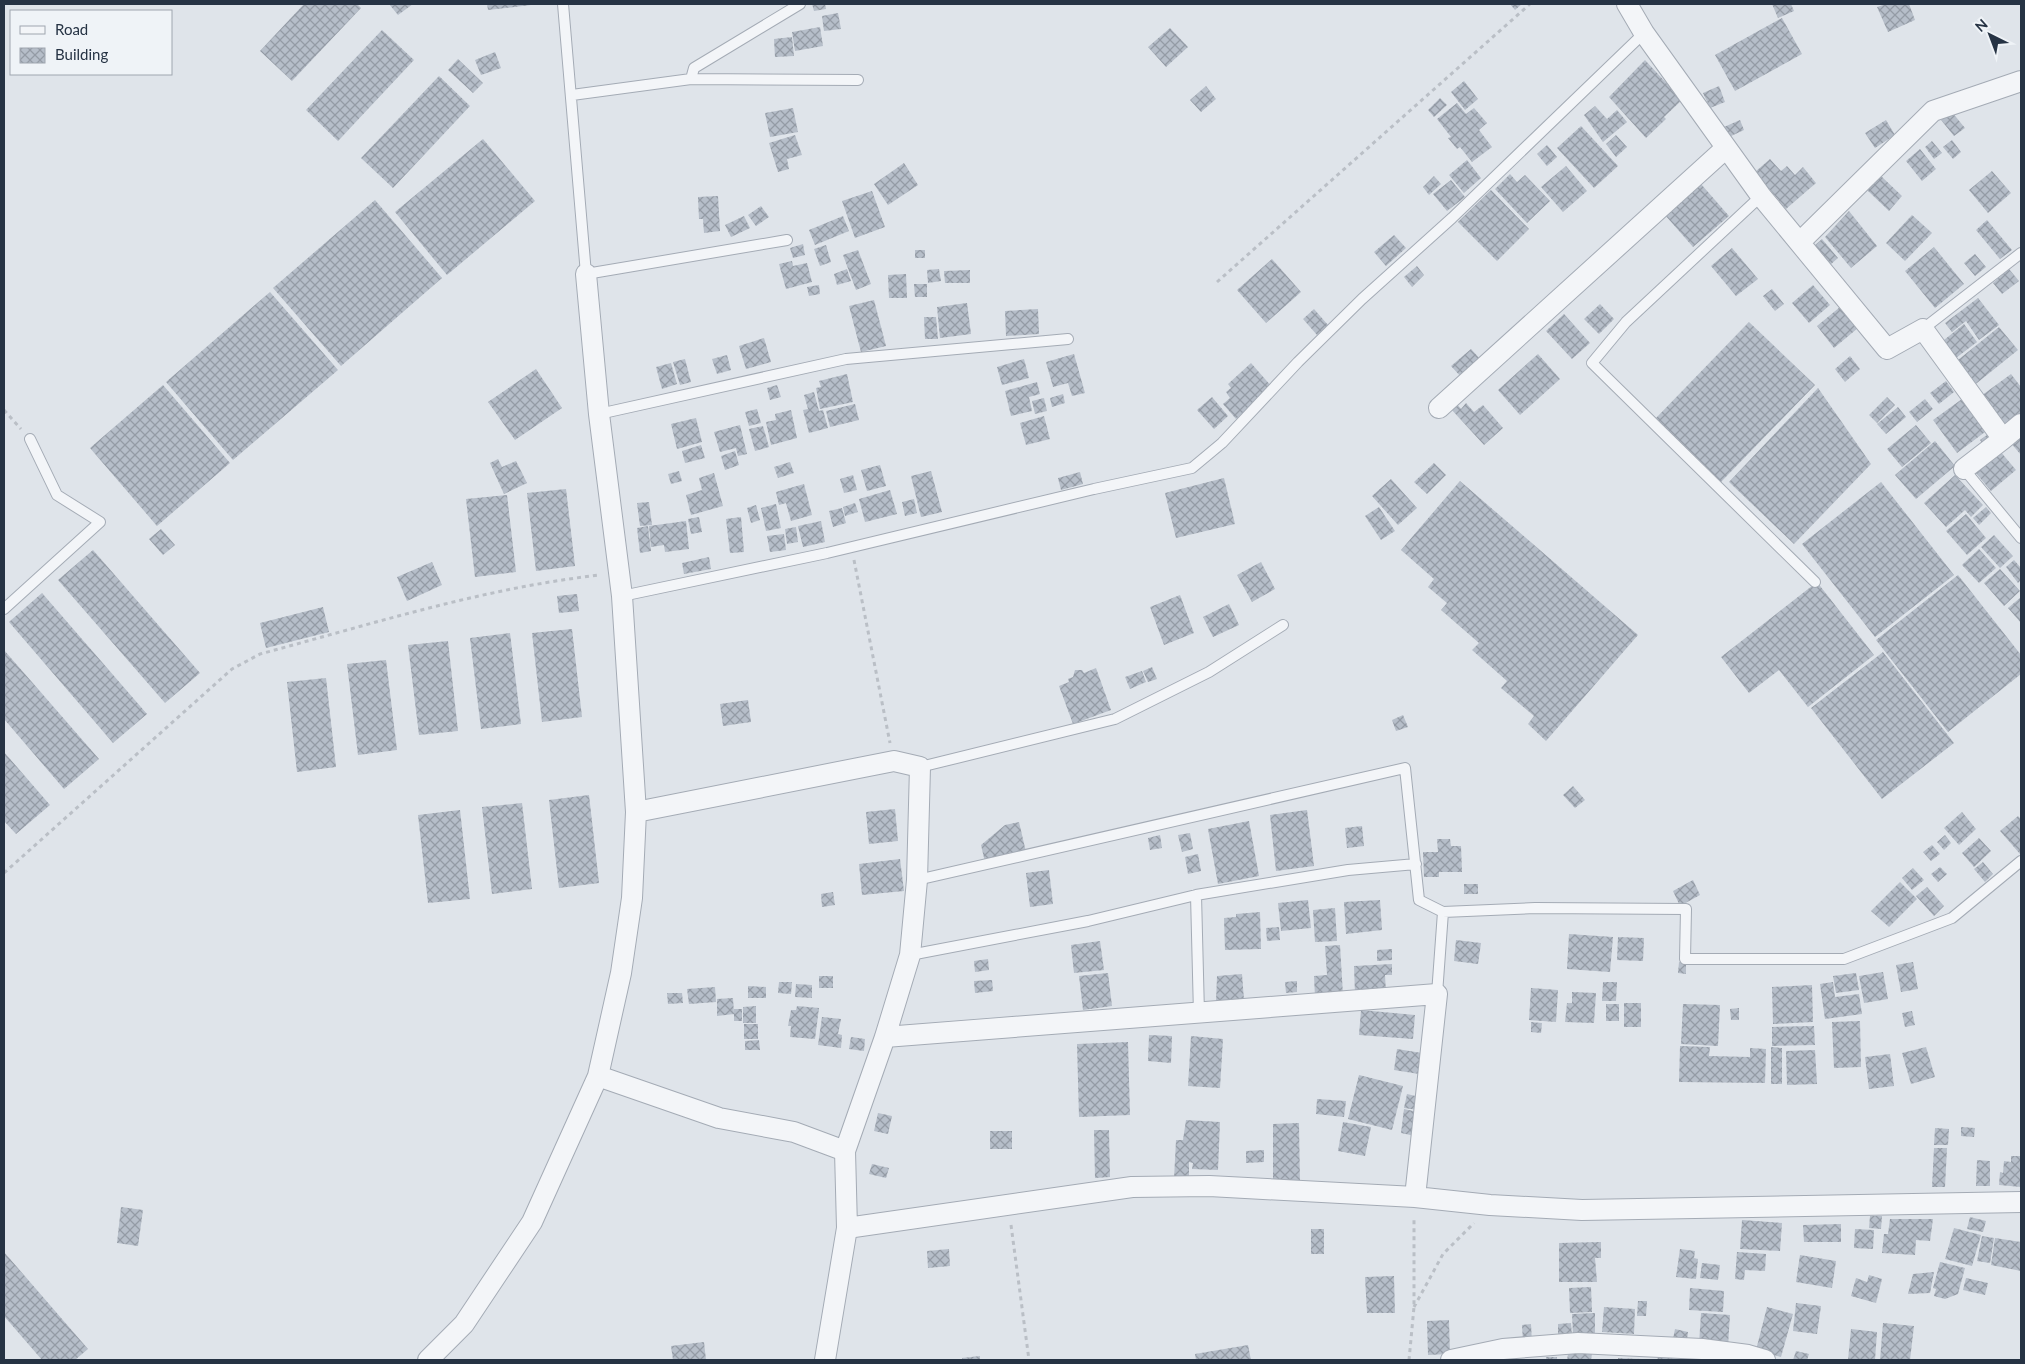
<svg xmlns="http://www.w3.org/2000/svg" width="2025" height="1364" viewBox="0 0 2025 1364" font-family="Lato,sans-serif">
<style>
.building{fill:url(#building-cross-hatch)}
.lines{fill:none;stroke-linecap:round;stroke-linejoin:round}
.service-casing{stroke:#a4abb5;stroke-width:12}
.minor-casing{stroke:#a4abb5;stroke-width:22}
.path{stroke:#babfc6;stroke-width:3;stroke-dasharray:4 4;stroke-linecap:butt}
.service{stroke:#f3f5f8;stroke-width:10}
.minor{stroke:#f3f5f8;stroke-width:20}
</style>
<defs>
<pattern id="building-cross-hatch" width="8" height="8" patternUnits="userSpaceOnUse" patternTransform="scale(1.25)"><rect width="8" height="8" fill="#b6bec9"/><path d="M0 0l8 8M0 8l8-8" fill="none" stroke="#949ba5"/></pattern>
</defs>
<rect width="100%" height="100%" fill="#dfe4ea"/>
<path class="building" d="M304,4h53l4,4 -69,73 -32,-30z
M389,4h24l-15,11z
M487,4h44v1l-43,5z
M812,4h13l1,5 -12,2z
M1510,4h12l-7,6z
M1772,4h19l3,7 -16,7z
M1886,4h23l6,16 -27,12 -11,-25z
M838,13l3,16 -17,2 -2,-15z
M1782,18l20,36 -67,37 -20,-36z
M820,27l3,19 -28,5 -3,-19z
M1170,28l18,19 -22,20 -18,-20z
M382,30l32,30 -76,81 -32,-31z
M792,37l2,19 -19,1 -1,-18z
M495,52l6,16 -20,7 -6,-15z
M458,59l25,24 -10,10 -25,-23z
M1645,60l37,40 -18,17 2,2 -20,19 -37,-41z
M439,76l31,30 -77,82 -32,-30z
M1464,81l14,18 -13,11 -14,-18z
M1206,86l10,13 -15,13 -11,-12z
M1719,86l6,16 -15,6 -7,-15z
M1440,98l7,7 -13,12 -6,-7z
M1457,103l9,11 8,-6 13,15 -8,7 13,17 -20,15 -12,-15 -3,2 -9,-11 3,-1 -14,-18z
M1595,106l12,13 10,-9 10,12 -24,20 -19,-27z
M793,108l5,24 -28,5 -5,-24z
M1951,111l14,17 -11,8 -13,-16z
M1740,120l4,10 -15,7 -5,-10z
M1886,120l9,15 -20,13 -10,-15z
M1581,126l37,40 -24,22 -37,-40z
M795,135l7,20 -15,4 2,10 -11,3 -9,-29z
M1616,135l11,12 -11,10 -10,-13z
M483,139l52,62 -88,74 -52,-63z
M1952,140l9,12 -8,7 -10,-12z
M1932,141l10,12 -8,6 -9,-12z
M1547,145l10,12 -10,9 -10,-12z
M1920,149l16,20 -14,12 -16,-20z
M1770,159l11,12 6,-5 8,9 8,-8 13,16 -30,26 -31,-37z
M1467,160l14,18 -17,15 -15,-18z
M904,163l14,22 -30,20 -14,-21z
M1566,166l21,25 -24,21 -22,-25z
M1992,171l19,22 -23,20 -19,-23z
M1510,174l7,8 8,-7 25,26 -23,22 -32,-34z
M1434,176l7,8 -12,11 -6,-8z
M1881,176l21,20 -13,15 -22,-21z
M1451,180l14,17 -18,14 -14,-17z
M1701,184l28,32 -36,31 -28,-32z
M1491,190l38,39 -32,32 -39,-39z
M872,191l13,36 -30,11 -13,-37z
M718,196l2,35 -16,2 -1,-14h-4l-1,-22z
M375,200l67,78 -101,88 -68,-78z
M761,206l8,11 -13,9 -8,-11z
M1849,211l28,35 -26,22 -26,-31z
M1912,215l20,18 -27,28 -19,-18z
M744,216l6,12 -19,9 -6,-12z
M843,216l6,15 -34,14 -6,-15z
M1987,220l25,30 -12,9 -24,-29z
M1394,235l12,13 -20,18 -12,-14z
M1822,239l16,19 -8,7 -16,-19z
M803,244l2,11 -12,3 -3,-10z
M826,245l5,17 -11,4 -6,-17z
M1934,247l30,37 -29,24 -30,-37z
M1732,248l26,31 -22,17 -25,-30z
M858,250l13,34 -15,6 -13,-35z
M915,250h10v8h-10z
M1975,254l11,13 -11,9 -11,-13z
M1272,259l29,33 -35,31 -29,-33z
M792,261l1,5 14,-3 5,19 -26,7 -7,-25z
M1417,266l7,9 -12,12 -8,-10z
M847,269l4,12 -14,4 -3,-11z
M939,269l2,12 -13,2 -1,-13z
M2009,269l10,12 -17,13 -9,-11z
M970,270v13h-25l-1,-12z
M906,274l1,24h-18l-1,-23z
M914,284h13v13h-12z
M819,285l1,9 -11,2 -2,-9z
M1813,285l17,20 -21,18 -17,-20z
M1772,289l12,15 -9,7 -12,-15z
M270,292l68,78 -105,90 -67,-78z
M1978,298l21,27 -20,15 -13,-19 -14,11 -7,-9z
M874,300l12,46 -25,6 -12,-46z
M967,303l4,31 -31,4 -3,-31z
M1600,304l14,15 -15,15 -15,-15z
M1840,307l18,21 -24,20 -17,-22z
M1038,309l1,25 -33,2 -1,-25z
M1314,309l14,16 -11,10 -14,-16z
M1564,314l26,29 -18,16 -26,-28z
M924,317h12l2,22h-13z
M1749,322l66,63 -94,97 -65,-64z
M1964,324l13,18 -25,19 -13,-17z
M1999,327l19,23 -46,37 -19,-23z
M764,338l7,24 -25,7 -7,-23z
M1471,349l10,11 -19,18 -11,-12z
M1074,354l11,39 -13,3 -4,-13 -15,4 -7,-25z
M1538,354l22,25 -40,36 -22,-25z
M727,355l4,15 -14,4 -5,-15z
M1850,356l10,13 -15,13 -10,-13z
M685,359l6,23 -11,3 -7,-23z
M1024,359l5,19 -27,7 -5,-18z
M671,363l6,21 -15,5 -6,-22z
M1251,363l21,24 -36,32 -13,-15 7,-6 -4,-6 5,-4 -3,-4z
M536,369l26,39 -47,32 -27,-38z
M847,374l6,28 -33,7 -4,-21 5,-1 -2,-6z
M2011,374l10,13v30l-16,12 -24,-33z
M1946,381l8,11 -15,12 -9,-11z
M1037,382l3,12 -11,3 3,14 -21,5 -6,-25z
M163,385l67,78 -73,63 -67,-78z
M777,385l4,12 -11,3 -3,-12z
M1818,388l53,76 -77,80 -65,-62z
M814,392l5,19 4,-1 5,18 -19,5 -6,-23 5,-1 -4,-14z
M1063,394l2,9 -13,4 -2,-9z
M1212,397l16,19 -14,13 -17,-19z
M1887,397l8,8 -18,18 -8,-8z
M1044,398l3,13 -12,3 -3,-13z
M1925,399l8,10 -16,13 -8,-10z
M1962,399l23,33 -28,21 -24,-33z
M1466,403l8,9 9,-7 20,23 -19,17 -33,-36 6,-5 4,5z
M855,404l4,16 -29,7 -4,-16z
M1898,407l8,10 -20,17 -9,-10z
M757,409l4,14 -12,3 -4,-14z
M791,410l6,28 -26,7 -5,-23 10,-2 -1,-6z
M1044,416l6,23 -24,6 -6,-22z
M696,418l6,24 -25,7 -6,-25z
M740,425l7,29 -9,2 -2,-8 -16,4 -6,-20z
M1916,425l15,18 -29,24 -15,-18z
M763,426l6,21 -14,4 -6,-22z
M1991,432l-4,17 -7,-9z
M2021,436v19l-11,-13z
M1935,441l20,25 -39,33 -21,-24z
M701,445l4,13 -20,5 -3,-12z
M735,451l4,14 -14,5 -4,-14z
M2000,451l16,19 -25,21 -16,-19z
M498,459l4,8 14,-6 11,22 -23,11 -14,-31z
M790,462l4,11 -16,5 -4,-11z
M1434,463l12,12 -19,19 -13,-12z
M880,465l6,21 -19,5 -6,-21z
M679,471l3,10 -11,3 -3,-10z
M931,471l11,41 -21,5 -10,-41z
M1080,472l3,12 -22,6 -3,-12z
M714,473l9,33 -32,9 -5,-20 16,-5 -3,-12z
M853,475l4,15 -13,3 -4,-14z
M1955,475l28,30 -12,12 -6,-7 -19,17 -22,-24z
M1224,478l11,46 -59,14 -11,-45z
M1391,479l26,29 -19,17 -26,-29z
M1460,481l178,154 -92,106 -18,-17 6,-8 -33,-28 6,-7 -35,-31 7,-7 -38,-33 6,-7 -19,-16 6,-8 -33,-29z
M1881,482l73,93 -79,62 -73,-93z
M804,484l8,31 -21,6 -5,-18 -7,2 -3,-13z
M566,489l9,77 -39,5 -9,-78z
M890,490l7,24 -32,8 -6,-23z
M507,495l9,77 -41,5 -9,-78z
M914,499l3,14 -12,3 -3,-14z
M649,502l3,23 -12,1 -3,-23z
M855,503l3,9 -13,4 -2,-9z
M776,504l5,24 -15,3 -5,-23z
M756,505l4,15 -9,3 -4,-15z
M1379,507l16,24 -14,9 -16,-24z
M1986,507l5,6 -12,12 -6,-7z
M842,508l4,15 -13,4 -4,-16z
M1966,514l20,24 -19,17 -21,-24z
M699,517l3,15 -11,2 -3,-15z
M741,517l3,35 -14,1 -4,-34z
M686,521l3,28 -24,3 -1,-7 -13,2 -2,-21z
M821,521l4,21 -22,5 -5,-21z
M648,526l3,25 -11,2 -3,-25z
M796,527l2,15 -11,2 -2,-15z
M161,529l14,16 -12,10 -14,-16z
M784,534l2,16 -16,2 -3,-16z
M1994,535l19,21 -13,12 -19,-21z
M1979,549l17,19 -17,15 -17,-18z
M93,550l107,123 -35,30 -107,-123z
M709,557l2,12 -27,5 -2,-11z
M2014,560l7,8v12l-3,3 -12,-16z
M432,562l10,23 -35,16 -10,-24z
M1261,562l14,27 -23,13 -15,-27z
M2000,569l20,22 -16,15 -20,-23z
M1958,575l63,80v19l-73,58 -72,-92z
M1817,582l57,73 -66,52 -29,-37 -30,23 -28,-36z
M42,593l105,121 -34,29 -104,-121z
M577,594l2,17 -20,2 -2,-17z
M1180,595l14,38 -30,12 -14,-38z
M2021,597v26l-13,-15z
M1229,604l10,21 -26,12 -10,-20z
M323,607l6,25 -63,16 -6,-25z
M572,629l10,88 -40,5 -10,-89z
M510,633l11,91 -40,5 -11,-91z
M448,641l10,90 -39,4 -11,-90z
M4,650l95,109 -35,30 -60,-70z
M1883,652l71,91 -72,56 -71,-91z
M386,660l11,90 -39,5 -11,-91z
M1152,667l5,12 -9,3 -5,-11z
M1096,668l15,42 -38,14 -14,-38 10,-4 -1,-3 5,-2 2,-7h7l2,3z
M1142,671l4,11 -16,7 -5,-12z
M326,678l10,89 -39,5 -10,-90z
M748,700l3,22 -28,4 -3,-22z
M1403,715l5,12 -12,4 -4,-11z
M4,752l46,53 -34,29 -12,-13z
M1573,786l12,14 -10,8 -12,-13z
M589,795l10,88 -40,5 -10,-88z
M522,803l10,86 -40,5 -10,-87z
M895,809l3,32 -29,3 -3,-32z
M460,810l10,89 -42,4 -10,-88z
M1307,810l7,56 -38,5 -6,-56z
M1962,812l14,17 -17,16 -15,-17z
M2018,816l3,3 -1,35 -20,-23z
M1249,821l10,55 -41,8 -10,-55z
M1019,822l7,30 -41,10 -4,-17 24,-20z
M1362,826l2,20 -17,2 -2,-20z
M1190,833l3,16 -11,3 -4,-17z
M1160,835l2,13 -12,2 -2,-12z
M1945,835l6,8 -7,7 -7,-8z
M1979,838l12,13 -17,16 -12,-14z
M1437,839h13l1,7h10l1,26h-23v5h-15l-1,-25h15z
M1932,845l8,9 -9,7 -8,-9z
M1198,854l3,17 -13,3 -3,-17z
M900,859l4,32 -42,4 -3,-31z
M1983,862l10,12 -8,8 -11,-13z
M1940,867l7,7 -9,8 -7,-8z
M1913,868l11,12 -12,10 -10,-12z
M1049,870l4,34 -23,3 -4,-34z
M1693,880l7,15 -20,11 -7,-15z
M1900,882l17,17 -28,28 -18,-16z
M1464,884h14v10h-14z
M1927,887l17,19 -10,10 -18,-20z
M833,892l2,13 -13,2 -1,-13z
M1308,900l3,28 -30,3 -3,-28z
M1380,900l2,30 -36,4 -2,-32z
M1335,908l2,33 -22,1 -2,-32z
M1260,912l1,37 -36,1 -1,-32 12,-1v-3z
M1279,927l1,13 -13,1 -1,-13z
M1569,934l44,3 -3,35 -43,-3z
M1618,937l26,1 -1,23 -26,-1z
M1456,940l25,3 -3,21 -24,-3z
M1100,941l4,29 -30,3 -3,-28z
M1340,945l3,50 -28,2 -1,-21 13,-1 -2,-29z
M1392,949v11l-15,1v-11z
M988,959l1,11 -14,2 -1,-11z
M1679,962l7,1v11l-8,-1z
M1913,962l5,27 -17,3 -5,-27z
M1392,964v11h-7l1,18 -31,1 -1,-28z
M1883,972l5,27 -24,4 -5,-27z
M1108,973l4,33 -29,4 -4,-34z
M1856,973l3,17 -23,3 -3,-17z
M1242,974l2,26 -28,2 1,-26z
M819,976h14v12h-14z
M992,980l1,11 -18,2 -1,-12z
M1297,981v11l-11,1 -1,-11z
M779,982h13l-1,12 -13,-1z
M1603,982h14l-1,19h-14z
M1833,982l2,15 24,-3 3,20 -37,5 -5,-35z
M796,984l16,1v13l-17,-1z
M1812,985l1,37 -40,2 -1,-37z
M748,986l18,1v11h-18z
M715,987l1,15 -27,2 -2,-15z
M1531,988l27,2 -2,32 -27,-2z
M1572,992l24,1 -2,30 -29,-1 2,-19h5z
M667,993h15l1,10 -15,1z
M733,998l1,16 -17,2v-17z
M1624,1003h17v24h-17z
M1606,1004h13v17h-13z
M1683,1004l37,1 -2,41 -37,-2z
M756,1006v17h-13v-16z
M797,1006l22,2 -4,31 -25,-2 1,-11h-3l3,-16h5z
M1739,1008v12h-8l-1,-11z
M734,1009h8v12h-8z
M1361,1010l54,5 -2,24 -54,-4z
M1912,1011l3,14 -10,2 -3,-14z
M822,1017l19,2 -3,15 4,1 -1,13 -23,-3z
M1860,1021l1,46 -27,1 -2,-46z
M1531,1022l11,1 -1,10 -10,-1z
M744,1024h14v15h-14z
M1814,1026l1,19 -43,1v-19z
M1149,1035l23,1 -1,27 -23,-2z
M1191,1036l32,3 -3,49 -32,-2z
M851,1037l14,2 -1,12 -15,-2z
M759,1040l1,10h-15v-9z
M1128,1042l2,73 -51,2 -2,-73z
M1680,1046l30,1 -1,9 41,1v-9l16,1 -1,34 -86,-1z
M1771,1047l11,1v36h-11z
M1926,1047l9,30 -24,7 -9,-31z
M1397,1049l25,4 -3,21 -25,-4z
M1815,1050l2,34 -30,1 -1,-34z
M1890,1054l4,32 -25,3 -4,-32z
M1359,1075l44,11 -11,44 -44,-11z
M1407,1094l13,3 -2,13 -14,-2z
M1317,1099l29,2 -2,16 -28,-3z
M1404,1109l14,3 -3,24 -14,-3z
M878,1113l14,3 -4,18 -14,-3z
M1186,1120l34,2 -2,48 -26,-1 1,-6 -4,-1v17h-15l2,-39h7z
M1343,1122l28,5 -6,29 -27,-5z
M1299,1123l1,60h-27v-59z
M1961,1127l14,1 -1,9 -13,-1z
M1935,1128l14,1 -1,16h-14z
M1094,1130h15l1,47 -15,1z
M990,1131h22v18h-22z
M1934,1148h13l-2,39h-13z
M1264,1150v12l-18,1v-12z
M2011,1156h10v31l-22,-2 1,-13 3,1 1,-12 7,1z
M1977,1160l13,1v25h-14z
M872,1164l17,4 -3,10 -17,-4z
M121,1207l22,3 -5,36 -21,-3z
M1870,1216h12l-1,13 -12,-1z
M1970,1217l16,4 -3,11 -16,-3z
M1890,1219h43l-3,22 -14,-1 -1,15 -33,-2 2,-19h4z
M1742,1220l40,3 -2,28 -40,-2z
M1841,1224v18h-37l-1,-17z
M1954,1228l27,7 -9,31 -27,-7z
M1311,1229h13v25h-13z
M1855,1229l19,1 -1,19 -19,-1z
M1982,1236l12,2 -4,25 -13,-2z
M1995,1238l26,4v29l-30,-6z
M1601,1242v16h-6l2,24h-38v-39z
M949,1249l1,17 -22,2 -1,-17z
M1680,1249l15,2 -1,7 4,1 -2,20 -20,-2z
M4,1252l84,97 -13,11h-33l-38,-44z
M1737,1252l29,2 -1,17 -20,-1 -1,10 -9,-1z
M1800,1255l36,6 -4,27 -36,-6z
M1940,1262l25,6 -7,26 -13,5 -11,-3 2,-7 -3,-1z
M1702,1263l18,2 -2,15 -18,-2z
M1934,1272l-4,21 -22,1 5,-20z
M1869,1275l13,4 -6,24 -25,-7 5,-18 11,4z
M1394,1276l1,37h-28l-2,-36z
M1966,1278l22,5 -3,12 -22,-5z
M1591,1287l1,25 -22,1 -1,-25z
M1690,1288l34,3 -1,21 -34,-2z
M1638,1301h9l-1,15h-9z
M1796,1303l25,3 -4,28 -24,-3z
M1604,1307l31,2 -1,25 -32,-2z
M1767,1307l26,7 -12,43 -25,-7z
M1595,1313v21l-22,1 -1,-21z
M1701,1313l29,2 -2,31 -29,-2z
M1449,1320l1,34 -22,1 -1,-34z
M1571,1323l1,13 -14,1v-13z
M1883,1323l31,3 -4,34h-30z
M1531,1324l1,19h-9l-1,-18z
M1675,1329l13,3 -1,9 -14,-2z
M1851,1329l26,3 -2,28h-27z
M704,1342l2,18h-33l-2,-14z
M1248,1345l3,15h-55l-1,-6z
M1796,1351l13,3 -2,6h-14z
M1568,1354h24l-1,6h-24z
M980,1356v4h-18v-2z
M1546,1357h11v3h-11z
M1658,1357l21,2v1h-22z
M1618,1358l24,1v1h-24z"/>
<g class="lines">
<defs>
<path id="service" d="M563,4l23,270 201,-34
M691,79l3,-11 106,-64
M572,95l119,-16 167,1
M1761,196l-135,126 -34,41 223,219
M1923,329l98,-76
M599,414l247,-55 222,-20
M1964,469l57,69
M622,596l205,-43 267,-64 98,-21 30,-25 76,-81 64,-63 90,-81 192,-185
M4,609l96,-87 -43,-27 -27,-56
M920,767l195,-48 94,-47 74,-47
M917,880l488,-112 14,132 24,12 -6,82
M1196,895l3,119
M1443,912l92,-4 151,1 -1,50h159l108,-41 69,-57
M910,955l178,-34 108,-26 152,-25 68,-6"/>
<path id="minor" d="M1627,4l17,29 117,163 126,153 36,-20 80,110 -39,30
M1800,242l133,-131 88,-30
M1439,408l287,-260
M2003,439l18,-15
M636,812l258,-51 26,6 -3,113 -7,75 -25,82 -40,114 2,77 -22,132
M885,1037l552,-43 -22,203
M598,1076l121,42 75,14 51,19
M847,1228l285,-41 77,-1 206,11 75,8 92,5 439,-8
M428,1360l36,-36 68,-102 66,-146 23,-103 11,-75 4,-86 -14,-216 -23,-182 -13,-140
M1451,1360l52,-11 75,-6 124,6 46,6 17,5"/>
</defs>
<use href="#service" class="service-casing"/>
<use href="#minor" class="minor-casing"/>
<path class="path" d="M1217,282l313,-278
M4,410l17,19
M854,560l36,183
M4,873l228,-204 28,-15c112,-30 224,-66 340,-79
M1011,1225l18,135
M1414,1307l29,-53 31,-31
M1409,1360l5,-53v-90"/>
<use href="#service" class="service"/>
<use href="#minor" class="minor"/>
</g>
<rect width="2025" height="1364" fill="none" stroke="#263344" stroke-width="10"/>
<rect x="10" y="10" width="162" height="65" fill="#eff3f7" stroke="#9fa6af"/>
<rect x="20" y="26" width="25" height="8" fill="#f3f5f8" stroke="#9fa6af"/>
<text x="55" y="35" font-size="15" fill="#263344">Road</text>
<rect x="20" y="48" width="25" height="15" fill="url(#building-cross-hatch)" stroke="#9fa6af"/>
<text x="55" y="60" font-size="15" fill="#263344">Building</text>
<g transform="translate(1990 35) rotate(318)" stroke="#eff3f7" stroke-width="4" paint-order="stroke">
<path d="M0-4L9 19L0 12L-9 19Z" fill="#263344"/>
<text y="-8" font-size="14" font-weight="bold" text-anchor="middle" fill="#263344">N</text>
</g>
</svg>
